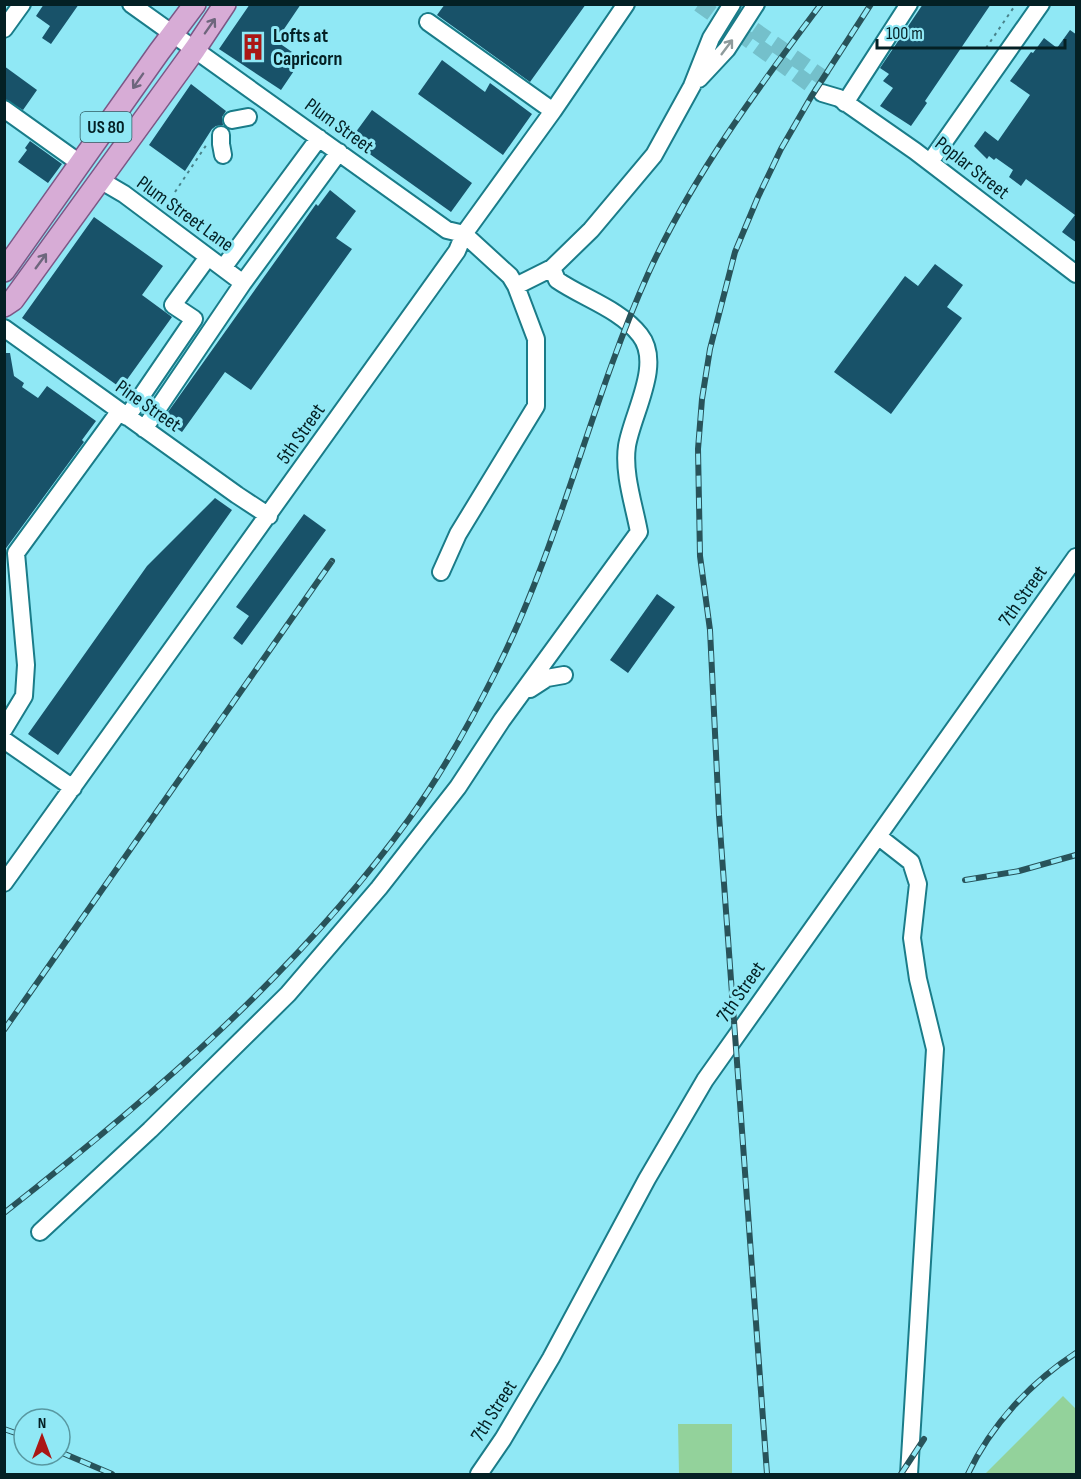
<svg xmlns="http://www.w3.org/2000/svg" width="1081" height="1479" viewBox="0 0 1081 1479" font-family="'Sofia Sans Condensed',sans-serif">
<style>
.green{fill:#93d29b}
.building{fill:#185269}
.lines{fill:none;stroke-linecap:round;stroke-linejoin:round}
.minor-tunnel{stroke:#74c0cb;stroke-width:16;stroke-dasharray:16 8;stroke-linecap:butt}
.minor-casing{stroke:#1a7c89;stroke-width:20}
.major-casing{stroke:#7c5786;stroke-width:24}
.path{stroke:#48828a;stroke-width:2;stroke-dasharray:3 4.5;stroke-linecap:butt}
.minor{stroke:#fff;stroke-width:16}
.major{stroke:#d7acd6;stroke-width:21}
.rail-casing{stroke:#28535a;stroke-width:6}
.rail{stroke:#90e8f5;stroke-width:4;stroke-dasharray:11;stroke-linecap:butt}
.oneway{stroke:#6e667d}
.oneway2{stroke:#8e9b9c}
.labels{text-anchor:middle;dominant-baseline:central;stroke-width:6;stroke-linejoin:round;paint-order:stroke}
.shield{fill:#90e8f5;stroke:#2e5c63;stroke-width:1.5}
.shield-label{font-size:18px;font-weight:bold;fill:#042024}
.poi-label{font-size:20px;font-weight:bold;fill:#042024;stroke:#90e8f5;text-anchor:start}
.street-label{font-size:20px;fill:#042024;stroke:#90e8f5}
</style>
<rect width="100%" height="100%" fill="#90e8f5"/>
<path class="green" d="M1063,1396l13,13v65h-91z
M678,1424h54v50h-53z"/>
<path class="building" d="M44,4h35l-28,40 -9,-6 8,-12 -14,-10z
M250,4h51l-21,31 2,10 20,14 -21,31 -62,-41z
M445,4h141l-56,78 -93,-67z
M923,4h68l-66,97 2,2 -16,23 -31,-20 13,-18 -10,-7 6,-7 -9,-6z
M1070,30l7,5v208l-15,-11 13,-17 -49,-36 -5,7 -12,-9 4,-7 -17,-12 -2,2 -5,-4 -2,3 -13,-13 11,-15 13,10 32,-46 -20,-14 21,-29 2,1 11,-15 13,10z
M442,60l43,32 5,-9 42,31 -29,41 -85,-61z
M4,66l33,24 -14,20 -19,-11z
M191,84l35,27 -4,6 1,8 -7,1 -4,3 -27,42 -36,-26z
M372,110l100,73 -21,29 -101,-72z
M30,141l32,23 -14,19 -30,-21 9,-12 -2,-2z
M330,190l26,21 -20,27 16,11 -101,141 -26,-18 -43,60 -19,-13 153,-215 2,2z
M94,217l69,49 -21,29 30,22 -51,71 -99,-70z
M935,264l28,21 -16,22 15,11 -71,96 -57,-42 71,-96 13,10z
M4,353h6l4,23 10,7 -2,4 16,11 9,-12 49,35 -14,19 2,2 -80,109z
M215,498l17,12 -174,245 -30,-21 119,-168z
M304,514l22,16 -84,115 -9,-7 16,-22 -13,-9z
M657,594l18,13 -47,66 -18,-13z"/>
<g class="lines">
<path class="minor-tunnel" d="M699,4l123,89
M734,16l95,66"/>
<defs>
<path id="minor" d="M131,4l316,226 17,4 46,42 6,10 20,53v67l-78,128 -17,38
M428,22l125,89
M4,29l18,-25
M699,79l28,-30 29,-45
M822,93l17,5 76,53 161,123
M845,103l64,-99
M4,109l77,55
M232,120l16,-3
M221,135v9l2,11
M930,162l111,-158
M100,180l24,14 119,89
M223,268l96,-130
M516,286l36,-18 39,-38 63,-75 38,-69 19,-48 21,-34
M4,328l233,167 32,21
M127,417l67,-98 -21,-14 35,-48
M144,429l99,-146 96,-131
M530,689l17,-11 17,-3
M4,729l20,-33 2,-31 -10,-112 103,-141
M4,740l69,48
M879,837l32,25 7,22 -6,54 6,41 17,70 -26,425
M4,883l453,-632 7,-17 89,-123 73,-107
M40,1232l110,-102 138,-136 91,-106 79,-101 44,-67 137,-188c-5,-27 -16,-59 -12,-86 5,-32 36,-82 13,-111 -20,-26 -57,-37 -83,-55l-5,-12
M479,1474l24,-35 48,-81 96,-179 58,-99 371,-523"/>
<path id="major" d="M4,271l155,-219 36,-48
M4,306l9,-6 182,-251 30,-45"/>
</defs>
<use href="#minor" class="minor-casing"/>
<use href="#major" class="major-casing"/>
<path class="path" d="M986,48l30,-44
M175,192l32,-48"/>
<use href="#minor" class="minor"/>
<use href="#major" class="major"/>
<defs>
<path id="rail" d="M965,880l54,-9 57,-16
M4,1030l328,-469
M4,1213c149,-117 293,-240 405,-394 33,-46 62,-98 87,-148 64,-127 94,-268 152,-397 44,-97 109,-185 173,-270
M4,1429l20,7
M60,1452l52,22
M767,1474l-48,-659 -9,-185 -10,-74 -2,-107 4,-50 8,-50 25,-97 23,-55 23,-48 30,-52 60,-93
M901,1474l23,-35
M968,1474c23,-49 63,-92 108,-121"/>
</defs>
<use href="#rail" class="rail-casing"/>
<use href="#rail" class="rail"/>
</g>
<defs><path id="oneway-shaft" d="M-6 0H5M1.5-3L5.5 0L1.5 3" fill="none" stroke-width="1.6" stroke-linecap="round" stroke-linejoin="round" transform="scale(1.5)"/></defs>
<g class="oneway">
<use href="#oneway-shaft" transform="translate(210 26) rotate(-55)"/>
<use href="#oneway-shaft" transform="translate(138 81) rotate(125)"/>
<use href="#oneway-shaft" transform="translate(41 261) rotate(-54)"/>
</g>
<use class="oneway2" href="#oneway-shaft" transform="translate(727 47) rotate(-53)"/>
<defs>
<symbol id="building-bare" viewBox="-9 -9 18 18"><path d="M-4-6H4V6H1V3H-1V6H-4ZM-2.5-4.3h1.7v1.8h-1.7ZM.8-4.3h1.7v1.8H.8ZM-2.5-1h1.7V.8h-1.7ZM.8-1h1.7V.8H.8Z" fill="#aa1715" stroke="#90e8f5" stroke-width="2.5" paint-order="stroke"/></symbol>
</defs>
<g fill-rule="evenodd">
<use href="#building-bare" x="234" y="28" width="38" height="38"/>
</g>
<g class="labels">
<rect class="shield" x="80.5" y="112" width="51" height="30" rx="4.5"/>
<g class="shield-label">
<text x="106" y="127">US 80</text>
</g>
<g class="poi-label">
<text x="273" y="36">Lofts at<tspan x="273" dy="23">Capricorn</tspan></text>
</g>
<g class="street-label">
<text transform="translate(339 126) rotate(36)">Plum Street</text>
<text transform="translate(972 168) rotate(38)">Poplar Street</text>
<text transform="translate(185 214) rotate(36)">Plum Street Lane</text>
<text transform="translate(148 406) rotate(35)">Pine Street</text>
<text transform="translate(301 434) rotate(-55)">5th Street</text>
<text transform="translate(1023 596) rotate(-55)">7th Street</text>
<text transform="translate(741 992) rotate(-55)">7th Street</text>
<text transform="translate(494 1411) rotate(-58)">7th Street</text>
</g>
</g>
<rect width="1081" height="1479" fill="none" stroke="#042024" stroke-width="12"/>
<g transform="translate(42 1437)"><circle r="28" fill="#90e8f5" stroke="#5898a1" stroke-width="1.5"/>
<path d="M0-4.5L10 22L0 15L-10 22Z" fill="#aa1715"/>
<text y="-9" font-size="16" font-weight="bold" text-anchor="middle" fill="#042024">N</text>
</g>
<path d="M877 39v9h188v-9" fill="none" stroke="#042024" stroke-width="3"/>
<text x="886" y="39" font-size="18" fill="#042024" stroke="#90e8f5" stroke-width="4.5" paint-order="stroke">100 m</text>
</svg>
